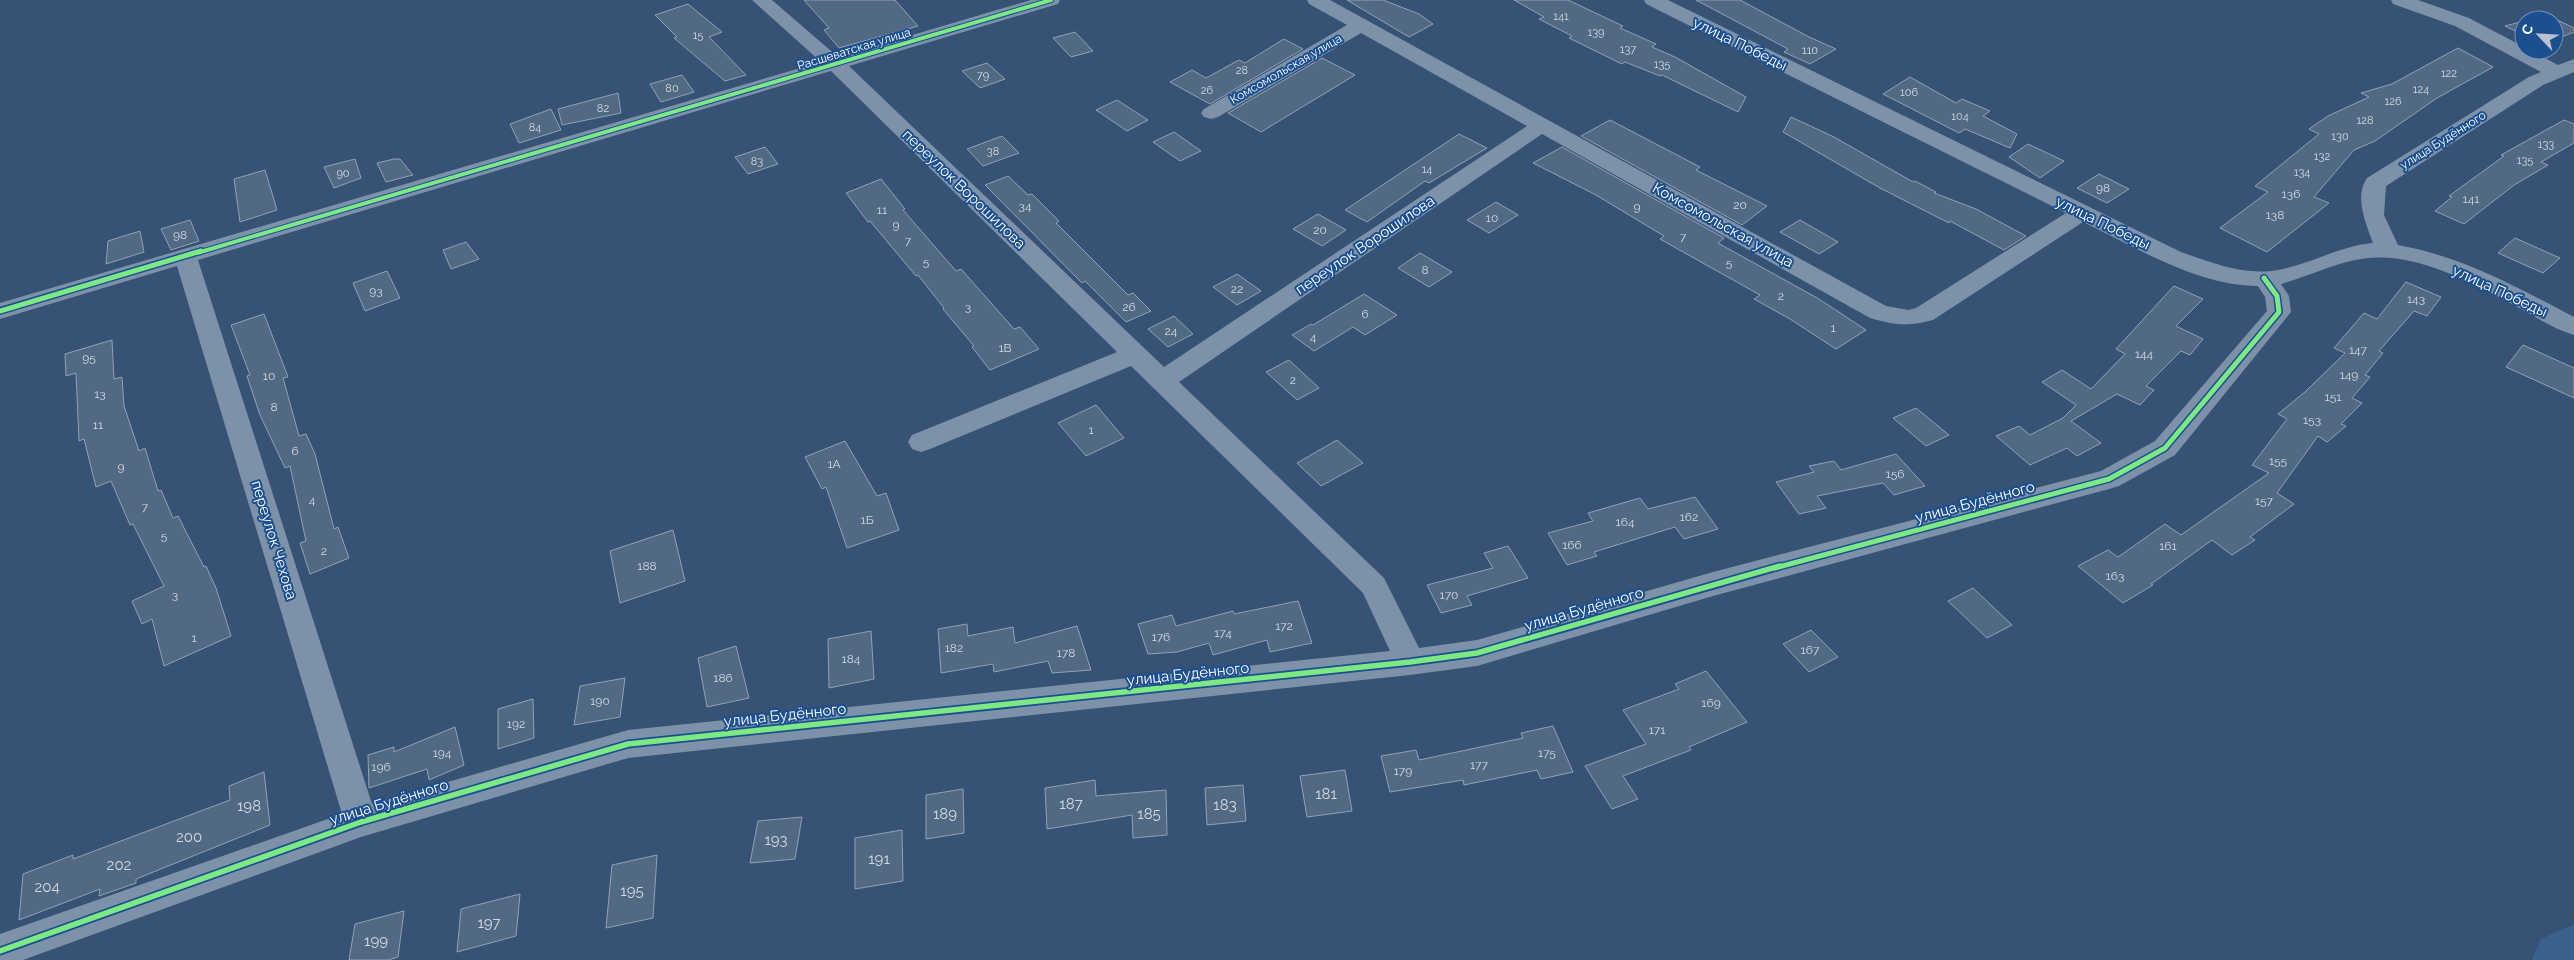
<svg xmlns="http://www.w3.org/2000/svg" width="2574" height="960" viewBox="0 0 2574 960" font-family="Raleway,sans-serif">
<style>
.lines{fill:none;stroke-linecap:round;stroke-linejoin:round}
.river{fill:#3b618d;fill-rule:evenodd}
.building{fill:#526984;stroke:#92a2b6}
.minor{fill:#7d92a8;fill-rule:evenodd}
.cycleway-far2-casing{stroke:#1b4f8f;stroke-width:6}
.cycleway-far1-casing{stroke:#1b4f8f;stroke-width:8}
.cycleway-casing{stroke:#1b4f8f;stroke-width:9}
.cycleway-far2{stroke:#7ce984;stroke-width:4}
.cycleway-far1{stroke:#7ce984;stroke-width:5}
.cycleway{stroke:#7ce984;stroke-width:5.5}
.labels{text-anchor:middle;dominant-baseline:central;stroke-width:4;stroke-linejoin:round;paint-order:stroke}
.far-number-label{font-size:11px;fill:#d4dae0}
.far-street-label{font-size:12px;fill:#fff;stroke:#1b4f8f}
.number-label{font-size:12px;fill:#d4dae0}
.street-label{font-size:15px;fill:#fff;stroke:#1b4f8f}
.near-number-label{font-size:15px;fill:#d4dae0}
</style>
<rect width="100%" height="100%" fill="#365274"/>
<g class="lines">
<path class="river" d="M2574,924v36h-42l9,-21z"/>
</g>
<path class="building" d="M804,0h91l23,26 -79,22 -15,-18 5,-2z
M1347,0h36l36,14 14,10 -24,13z
M1514,0h54l55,26 -3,2 36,16 -4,3 23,10 71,40 -8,15 -76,-37 -2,1 -35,-14 -3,2 -53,-26 3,-2 -33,-17 5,-2z
M1696,0h44l69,37 27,12 -26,15 -26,-12 4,-3z
M688,4l34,28 -13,5 37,38 -21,6 -51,-43 3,-1 -22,-22z
M2547,15l27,13v4l-20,8v-20h-26z
M2524,21v14l-19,-9z
M1075,32l18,19 -22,6 -18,-19z
M1284,39l19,10 -93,55 -40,-22 22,-12 14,8 33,-18 6,3z
M2458,48l35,19 -56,31 -62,43 -21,9 -40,47 15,6 -62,49 -47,-24 48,-36 -13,-6 64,-52 -10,-5 19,-13 41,-19 -8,-4 31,-9z
M1322,58l33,17 -94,57 -33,-19z
M987,63l18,16 -25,9 -18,-17z
M682,75l12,17 -33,10 -11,-18z
M1910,77l46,26 6,-4 28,12 -7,5 34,18 -7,14 -45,-19 -6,4 -76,-39z
M618,93l3,20 -59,12 -4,-16z
M1117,100l31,20 -21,11 -31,-21z
M551,109l10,21 -42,13 -9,-19z
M1791,117l43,20 79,45 2,-1 21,11 -2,1 42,16 50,27 -22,14 -54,-29 -1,2 -69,-35 -97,-56z
M1610,120l90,47 -4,3 71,36 -25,19 -161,-89z
M2564,120l10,4v19l-33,19 7,3 -34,20 -50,39 -29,-13 17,-14 -3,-1 55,-40 -3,-1z
M1174,132l27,19 -21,10 -27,-19z
M1459,134l28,14 -58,35 -4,-2 -58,41 -22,-12z
M1002,136l17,17 -36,13 -16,-17z
M2028,144l36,17 -24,17 -31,-21z
M765,147l13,17 -30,10 -13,-17z
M1562,147l162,91 -6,5 101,56 47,31 -30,19 -46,-30 -36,-20 6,-4 -100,-56 4,-3 -68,-41 -63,-32z
M355,159l6,19 -27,10 -10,-21z
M394,159h6l13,16 -27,7 -9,-19z
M265,170l12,40 -37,12 -6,-43z
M2099,174l30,15 -22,14 -30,-15z
M1008,176l20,19 4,-1 27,27 -3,2 72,72 5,-2 18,18 -25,11 -41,-41 -3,2 -97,-98z
M881,179l24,30 -2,1 53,61 5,-2 53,60 6,-2 19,22 -49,21 -18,-23 2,-1 -31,-37 1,-1 -26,-33 -2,1 -46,-55 -2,1 -22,-29z
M1496,202l22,13 -29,18 -22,-13z
M1318,214l28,16 -24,16 -29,-17z
M190,220l9,21 -28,9 -10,-21z
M1800,220l38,22 -19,12 -39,-22z
M140,231l4,21 -38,12 2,-23z
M2515,238l45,20 -17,15 -45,-20z
M466,242l13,17 -28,10 -8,-19z
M1420,253l32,19 -23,15 -31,-19z
M387,271l13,27 -35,13 -12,-28z
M1237,274l24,17 -24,14 -24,-18z
M2406,282l35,15 -14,19 -13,-5 -35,40 4,2 -18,22 5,2 -18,21 10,5 -21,21 5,2 -19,16 -9,-6 -41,57 17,11 -44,33 5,3 -23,15 -20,-15 -61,44 2,1 -30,18 -45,-37 30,-16 10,7 47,-33 16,11 88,-62 -17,-8 35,-46 -9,-5 27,-22 40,-39 -11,-5 30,-35 13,6z
M2174,286l29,13 -27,27 27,13 -13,16 -9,-4 -35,35 8,4 -14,15 -23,-11 -46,27 30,22 -24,13 -10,-8 -37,17 -34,-29 23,-10 11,9 33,-17 13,-13 -34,-23 20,-12 29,19 34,-35 -9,-5z
M1364,294l33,21 -32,20 -12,-8 -39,24 -22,-16 19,-11 2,1z
M264,314l24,63 -5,1 16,58 7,-2 9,20 19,75 4,-2 11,31 -39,16 -10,-31 6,-2 -16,-75 -5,2 -25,-53 -13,-39 3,-1 -19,-50z
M1174,316l19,18 -25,13 -20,-18z
M112,340l2,39 8,-2 2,29 15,45 6,-3 13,43 3,-1 12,28 5,-2 26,51 2,-1 10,22 15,48 -67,30 -12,-47 -10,5 -10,-23 32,-15 -31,-62 -3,1 -19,-44 -15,6 -12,-48 -5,2 -3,-68 -10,3 -1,-22z
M2523,345l51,23v30l-68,-31z
M1289,360l30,28 -22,12 -31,-28z
M1096,405l28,33 -38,18 -28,-33z
M1916,408l33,27 -23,11 -33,-28z
M1337,440l26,23 -42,23 -24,-23z
M845,441l32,55 9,-3 13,37 -52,18 -21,-61 -4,2 -17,-32z
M1896,454l29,32 -31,9 -11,-12 -66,13 9,12 -27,6 -23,-32 38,-10 -5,-6 25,-5 7,9z
M1695,497l23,32 -34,10 -9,-12 -81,25 3,4 -30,9 -19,-32 45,-12 -5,-8 52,-15 8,11z
M673,530l12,51 -65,22 -10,-52z
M1508,546l20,32 -61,18 5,9 -31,8 -14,-28 66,-17 -9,-15z
M1973,588l39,37 -25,13 -39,-37z
M1298,601l14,42 -42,9 -3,-12 -54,15 -4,-12 -32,9 -29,2 -10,-30 34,-9 4,11 57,-15 1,3z
M967,624l1,12 45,-9 2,16 62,-17 14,44 -39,3 -4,-12 -54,11 -1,-8 -52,9 -3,-44z
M1811,630l27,27 -29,15 -26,-28z
M871,631l3,48 -45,9 -1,-49z
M736,646l13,52 -42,9 -9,-49z
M1706,671l41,51 -58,25 2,3 -68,26 15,23 -26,10 -27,-43 61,-22 -23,-34 56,-21 -4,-5z
M625,678l-5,39 -46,8 6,-39z
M533,699l1,39 -36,11v-40z
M1553,726l20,46 -32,7 -4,-9 -73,15 -1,-5 -73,12 -9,-36 35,-6 3,10 104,-22 -2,-5z
M455,727l9,38 -35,15 -2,-11 -58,19 -1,-33 26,-8v5z
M1345,770l7,41 -45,6 -7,-41z
M264,772l6,53 -134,54v4l-37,13 1,-7 -81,31 4,-46 50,-19v4l157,-59 -1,-14z
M1095,780l1,16 70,-6 1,45 -34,3 -1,-23 -85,14 -2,-41z
M1243,785l3,36 -39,4 -2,-37z
M963,789l1,44 -38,6v-44z
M802,817l-7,42 -45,4 8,-42z
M902,830l1,51 -48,8v-51z
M657,855l-4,63 -47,10 6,-63z
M520,894l-4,42 -59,16 4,-43z
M404,911l-6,46 -10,3h-39l6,-36z"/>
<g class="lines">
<path class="minor" d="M752,0h20l66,57 193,-57h29l-2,4 -209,62 315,301 363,-241 -166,-93 -143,84 -7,2 -7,-2 -3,-4 3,-4 143,-84 -38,-21 -2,-4h23l556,306 22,4 8,-2 150,-95 -420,-209 -2,-4h24l513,252c32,11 63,24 97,18 33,-6 61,-24 95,-27 -7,-19 -19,-46 -6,-65l162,-101 12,-5 -86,-46 -62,-22 -2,-4h27l51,18 55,29v3h6l28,15 16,-6v13l-31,13 -157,101 -2,29 14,30c63,11 119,42 176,72v18c-18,-5 -35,-16 -51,-25 -47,-25 -107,-60 -162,-51 -27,4 -54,18 -80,25l8,12 2,16 -116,143 -56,31 -10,3 -396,107 -236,70 -67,9 -782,83 -267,79 -338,123h-23v-26l342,-120 -165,-548 -177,53v-16l821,-241zM831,71l286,281 -205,83 -4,7 4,7 9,3 9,-3 201,-83 232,227 27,58 -762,79 -256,74 -174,-544zM1542,134l328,184c26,7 36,9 63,2l150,-98c52,25 115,64 175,64l7,11 2,14 -112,130 -54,30 -388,101 -236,68 -58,8 -35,-70 -205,-196z"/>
<defs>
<path id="cycleway-far2" d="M197,253l854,-253"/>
<path id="cycleway-far1" d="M0,311l201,-60
M1775,568l334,-89 56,-31 114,-136 -2,-16 -13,-18"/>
<path id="cycleway" d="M0,951l361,-129 267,-78 782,-82 67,-9 303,-87"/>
</defs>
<use href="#cycleway-far2" class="cycleway-far2-casing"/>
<use href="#cycleway-far1" class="cycleway-far1-casing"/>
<use href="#cycleway" class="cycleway-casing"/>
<use href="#cycleway-far2" class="cycleway-far2"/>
<use href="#cycleway-far1" class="cycleway-far1"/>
<use href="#cycleway" class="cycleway"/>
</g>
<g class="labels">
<g class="far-number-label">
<text x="1561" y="16">141</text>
<text x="1596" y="32">139</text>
<text x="698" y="35">15</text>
<text x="1628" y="49">137</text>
<text x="1810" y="50">110</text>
<text x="1662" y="64">135</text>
<text x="1242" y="70">28</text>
<text x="2449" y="73">122</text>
<text x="983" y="75">79</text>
<text x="672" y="88">80</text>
<text x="2421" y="89">124</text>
<text x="1207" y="90">26</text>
<text x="1909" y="92">106</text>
<text x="2393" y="101">126</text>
<text x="603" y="108">82</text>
<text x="1960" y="116">104</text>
<text x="2365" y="120">128</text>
<text x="535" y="127">84</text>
<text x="2340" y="136">130</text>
<text x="2546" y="144">133</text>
<text x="993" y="151">38</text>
<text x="2322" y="156">132</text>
<text x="2525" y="160">135</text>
<text x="757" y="161">83</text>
<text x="1427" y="169">14</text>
<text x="2302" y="172">134</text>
<text x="343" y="173">90</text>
</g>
<g class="far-street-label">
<text transform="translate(854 49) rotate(-17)">Расшеватская улица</text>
<text transform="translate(1286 69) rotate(-30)">Комсомольская улица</text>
<text transform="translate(2443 140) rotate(-32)">улица Будённого</text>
</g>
<g class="number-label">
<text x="2103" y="188">98</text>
<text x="2291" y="194">136</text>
<text x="2471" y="199">141</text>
<text x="1740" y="205">20</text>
<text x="1025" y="206">34</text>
<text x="1637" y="207">9</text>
<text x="882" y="210">11</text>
<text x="2275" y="215">138</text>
<text x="1492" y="218">10</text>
<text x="896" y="225">9</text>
<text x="1320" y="230">20</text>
<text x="180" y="235">98</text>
<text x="1683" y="237">7</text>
<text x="908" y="241">7</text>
<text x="926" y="262">5</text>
<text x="1729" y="263">5</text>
<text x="1425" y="270">8</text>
<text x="1237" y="289">22</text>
<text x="376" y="291">93</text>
<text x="1781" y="296">2</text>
<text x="2416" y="299">143</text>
<text x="968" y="307">3</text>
<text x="1129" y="307">26</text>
<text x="1365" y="314">6</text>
<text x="1833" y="328">1</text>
<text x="1171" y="331">24</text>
<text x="1313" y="337">4</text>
<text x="1005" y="348">1В</text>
<text x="2358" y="350">147</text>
<text x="2144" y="354">144</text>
<text x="89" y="358">95</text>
<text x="2349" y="375">149</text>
<text x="269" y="376">10</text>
<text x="1293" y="380">2</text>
<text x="100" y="394">13</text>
<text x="2333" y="397">151</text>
<text x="274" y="407">8</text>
<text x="2312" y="420">153</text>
<text x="98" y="425">11</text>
<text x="1091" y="430">1</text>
<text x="295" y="451">6</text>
<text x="2278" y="461">155</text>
<text x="834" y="464">1А</text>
<text x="121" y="467">9</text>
<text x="1895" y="474">156</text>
<text x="312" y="500">4</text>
<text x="2264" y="501">157</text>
<text x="145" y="507">7</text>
<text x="1689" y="517">162</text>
<text x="867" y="520">1Б</text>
<text x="1625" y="522">164</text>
<text x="164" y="536">5</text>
<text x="1572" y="545">166</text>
<text x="2168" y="546">161</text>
<text x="324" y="551">2</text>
<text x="647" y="566">188</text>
<text x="2115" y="576">163</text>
<text x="175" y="595">3</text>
<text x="1449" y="595">170</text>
<text x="1284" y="626">172</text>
<text x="1223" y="633">174</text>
<text x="1161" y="637">176</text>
<text x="194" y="638">1</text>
<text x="954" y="648">182</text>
<text x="1810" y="650">167</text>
<text x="1066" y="653">178</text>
<text x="851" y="659">184</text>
<text x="723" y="678">186</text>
<text x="600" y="701">190</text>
<text x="1711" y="703">169</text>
<text x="516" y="724">192</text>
<text x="1657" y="730">171</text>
<text x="442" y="753">194</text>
<text x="1547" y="753">175</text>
<text x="1479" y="765">177</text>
<text x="381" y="767">196</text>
<text x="1403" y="771">179</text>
</g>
<g class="street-label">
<text transform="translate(1740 44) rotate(26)">улица Победы</text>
<text transform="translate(964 189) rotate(44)">переулок Ворошилова</text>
<text transform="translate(2103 223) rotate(26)">улица Победы</text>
<text transform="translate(1723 225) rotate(29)">Комсомольская улица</text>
<text transform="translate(1365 245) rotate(-34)">переулок Ворошилова</text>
<text transform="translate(2500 291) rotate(25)">улица Победы</text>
<text transform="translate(1975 502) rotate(-15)">улица Будённого</text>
<text transform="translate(274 540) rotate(73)">переулок Чехова</text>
<text transform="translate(1584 609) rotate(-16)">улица Будённого</text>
<text transform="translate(1188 674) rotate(-6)">улица Будённого</text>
<text transform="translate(785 715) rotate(-6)">улица Будённого</text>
<text transform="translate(389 802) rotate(-17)">улица Будённого</text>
</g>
<g class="near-number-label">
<text x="1326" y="794">181</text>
<text x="1071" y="804">187</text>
<text x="1225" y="805">183</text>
<text x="249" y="806">198</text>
<text x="945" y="814">189</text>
<text x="1149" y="814">185</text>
<text x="189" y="837">200</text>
<text x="776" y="840">193</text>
<text x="879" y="859">191</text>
<text x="119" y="865">202</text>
<text x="47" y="887">204</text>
<text x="632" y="891">195</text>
<text x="489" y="923">197</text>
<text x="376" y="941">199</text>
</g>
</g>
<g transform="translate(2539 35) rotate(295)"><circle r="24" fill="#1b4f8f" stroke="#7695bc"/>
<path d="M0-4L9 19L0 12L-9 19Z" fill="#b9c2ce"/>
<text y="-8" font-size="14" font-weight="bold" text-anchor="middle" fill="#ffffff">С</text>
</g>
</svg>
